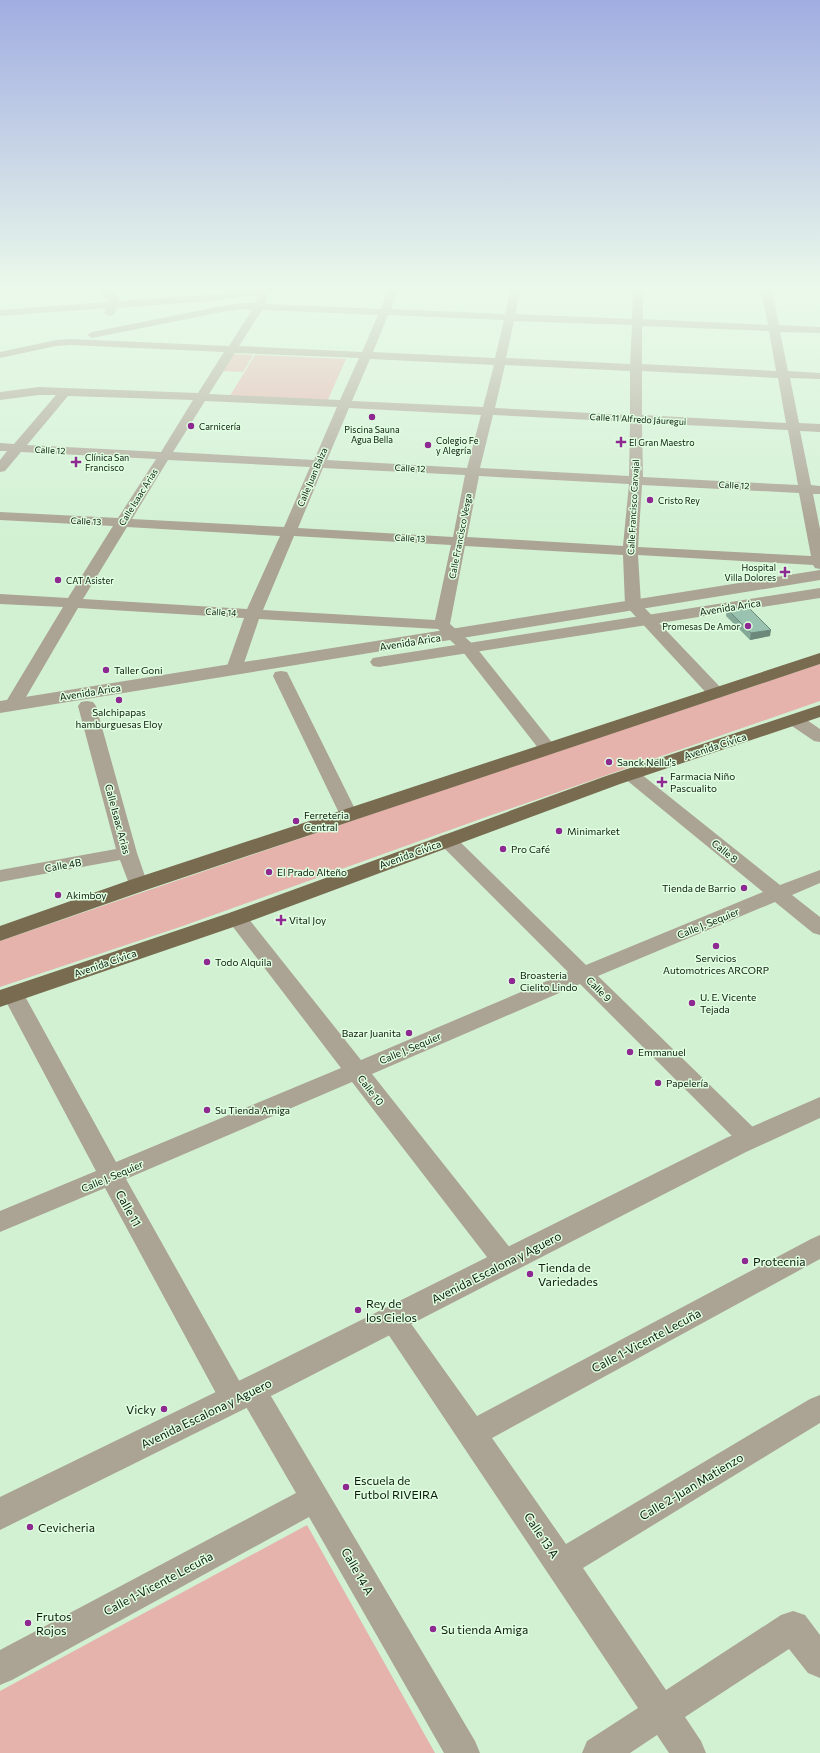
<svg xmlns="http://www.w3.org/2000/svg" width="820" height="1753" viewBox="0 0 820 1753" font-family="Commissioner,sans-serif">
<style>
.green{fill:#e5b2ac}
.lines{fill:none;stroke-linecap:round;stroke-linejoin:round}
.minor{fill:#aba394;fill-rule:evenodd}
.tertiary{fill:#aba394;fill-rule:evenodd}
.primary{fill:#786b4f;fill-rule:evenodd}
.wall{fill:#84a897}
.shaded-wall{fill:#6b887b}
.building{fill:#99c3b0;stroke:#6b887b}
.poi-dot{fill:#8d2991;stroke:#dfffe0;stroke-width:1.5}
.labels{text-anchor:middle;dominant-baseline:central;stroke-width:3;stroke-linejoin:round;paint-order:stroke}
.far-street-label{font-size:9px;fill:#0f1a0f;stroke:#dfffe0}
.far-poi-label{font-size:9px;fill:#0f1a0f;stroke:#dfffe0;text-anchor:start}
.street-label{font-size:10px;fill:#0f1a0f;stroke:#dfffe0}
.poi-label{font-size:10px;fill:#0f1a0f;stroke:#dfffe0;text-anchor:start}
.near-street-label{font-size:12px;fill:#0f1a0f;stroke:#dfffe0}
.near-poi-label{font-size:12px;fill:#0f1a0f;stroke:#dfffe0;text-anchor:start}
</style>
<rect width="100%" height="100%" fill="#d2f1d3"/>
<path class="green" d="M232,354l21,1 -10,17 -22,-1z
M255,355l91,4 -20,45 -98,-5z
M820,664v37l-331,115 -309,111 -180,60v-46l457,-156z
M307,1525l128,228h-435v-62z"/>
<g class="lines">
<path class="minor" d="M91,287h13l14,10 1,4 101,-7 46,-7h31l-5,3 -27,4 3,4 -2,6 115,5 8,-22h10l-8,22 114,5 6,-27h10l-6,27 117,5 1,-32h10v32l125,6 -7,-36 -2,-2h61v6l-48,-3 7,35 41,2v6l-40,-1 8,39 32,2v6l-30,-1 9,45 21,1v8l-20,-1 11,54 9,1v8h-7l7,35v40l-5,-1 -2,-3 -175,-10 3,49 81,85 2,4 -2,4 -6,1 -6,-1 -85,-92 -2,-50 -158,-9 -15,78 25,22 79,99 3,4 -3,4 -6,1 -6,-1 -79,-101 -25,-23 -179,-10 -17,50 -2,4 -6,1 -6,-1 -2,-4 18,-51 -166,-10 -59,101 -6,1 -6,-1 -3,-4 59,-98 -63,-3v-10l68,4 45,-72 -113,-6v-8l118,6 38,-59 -135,-7 -16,19 -5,1v-12l7,-9h-7v-8l14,1 42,-49h-17l-39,5v-8l39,-5 159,6 26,-41 -153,-7 -15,1 -56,12v-6l56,-12 15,-1 158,7 23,-36 -11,-1 -19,3 -130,26 -5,-3 5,-3 130,-26 19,-3h14l3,-5 -2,-3 -36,5 -103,8 -4,7 -4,1 -5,-3 2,-5 -106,8v-6l108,-8 1,-2zM262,310l116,5 -16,37 -123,-6zM388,315l116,5 -9,38 -122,-6zM514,321l118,4 -2,39 -124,-6zM642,326l127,5 7,40 -134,-7zM235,353l124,5 -19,42 -131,-6zM370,359l124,6 -11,42 -131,-6zM505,365l125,6v44l-135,-7zM642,371l136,7 8,45 -144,-8zM68,396l125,4 -32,52 -134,-7zM205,401l132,6 -23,53 -141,-8zM349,408l132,7 -14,53 -140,-8zM493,415l137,7 -1,54 -149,-8zM642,423l146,7 10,55 -155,-8zM168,460l142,7 -26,60 -152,-8zM323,468l142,7 -12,62 -155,-9zM479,476l150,8 -6,62 -156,-9zM642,485l157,8 12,63 -173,-9zM127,527l153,9 -33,73 -164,-10zM294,536l157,9 -16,75 -172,-10z
M281,671l6,1 2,4 69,139 -2,4 -7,2 -7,-2 -2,-4 -67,-139 2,-4z
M87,701l6,1 3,4 41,147 11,32 -3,4 -7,2 -7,-2 -11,-29 -120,22v-12l116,-21 -38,-143 3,-4z
M795,715l6,1 19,13v13l-6,-1 -25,-17 -3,-4 3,-4z
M630,769l6,1 144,115 40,-15v13l-28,12 28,22v18l-7,-2 -38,-31 -177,74 161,157 3,6 -3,6 -9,3 -9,-3 -161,-161 -208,90 143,180 4,8 -4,8 -9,3 -9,-3 -145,-188 -226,97 115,205 1,-3 10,-4 10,4 213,360 5,12h-36l-135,-236 -297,163 -12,5v-35l296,-157 -51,-88 -1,3 -10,4 -10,-4 -119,-220 -105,44v-21l96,-40 -94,-177 3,-5 8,-2 8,2 95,173 225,-94 -111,-145 -3,-5 3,-5 7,-2 7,2 117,147 207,-88 -128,-128 -3,-4 3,-4 7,-2 7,2 132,129 177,-73 -139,-114 -3,-4 3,-4z
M820,1235v24l-328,179 74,106 244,-145 10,-4v28l-237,145 83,122 115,-75 12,-4 12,4 15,20v43l-12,-5 -19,-24 -104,68 16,24 5,12h-37l-12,-18 -27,18h-48l5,-12 51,-33 -260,-389 4,-8 10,-4 10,4 75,105 334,-177z"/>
<path class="tertiary" d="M820,570v10l-820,133v-12z
M820,588v10l-441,69 -6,-1 -3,-4 3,-4 6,-1z
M820,1097v21l-74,34 -463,238 -283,140v-33l261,-127 465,-232z"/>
<path class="primary" d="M820,653v11l-674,226 -146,51v-15l130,-46z
M820,705v12l-200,67 -375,139 -245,84v-17l229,-77 377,-137z"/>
</g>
<path class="wall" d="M727,609l43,27 -20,4 -24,-24z"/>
<path class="shaded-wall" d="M771,630l-1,6 -20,4 1,-7z"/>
<path class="building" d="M747,606l24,24 -20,3 -24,-24z"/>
<linearGradient id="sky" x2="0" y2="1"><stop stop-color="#a1ade1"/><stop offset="0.54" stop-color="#ebf9eb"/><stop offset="1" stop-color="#ebf9eb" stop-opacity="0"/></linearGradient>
<rect width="820" height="533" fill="url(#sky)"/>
<g class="poi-dot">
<circle cx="372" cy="417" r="4"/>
<circle cx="191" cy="426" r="4"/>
<path d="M619 436h4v4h4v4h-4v4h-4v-4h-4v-4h4z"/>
<circle cx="428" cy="445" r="4"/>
<path d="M74 456h4v4h4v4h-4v4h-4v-4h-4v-4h4z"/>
<circle cx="650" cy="500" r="4"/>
<path d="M783 566h4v4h4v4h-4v4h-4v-4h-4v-4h4z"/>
<circle cx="58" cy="580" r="4"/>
<circle cx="748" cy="626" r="4"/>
<circle cx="106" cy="670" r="4"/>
<circle cx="119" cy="700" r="4"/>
<circle cx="609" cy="762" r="4"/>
<path d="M660 776h4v4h4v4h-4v4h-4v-4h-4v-4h4z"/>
<circle cx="296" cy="821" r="4"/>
<circle cx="559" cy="831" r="4"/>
<circle cx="503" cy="849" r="4"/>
<circle cx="269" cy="872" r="4"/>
<circle cx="744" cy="888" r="4"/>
<circle cx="58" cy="895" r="4"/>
<path d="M279 914h4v4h4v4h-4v4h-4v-4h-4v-4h4z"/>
<circle cx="716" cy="946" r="4"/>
<circle cx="207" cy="962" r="4"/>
<circle cx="512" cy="981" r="4"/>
<circle cx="692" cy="1003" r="4"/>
<circle cx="409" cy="1033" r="4"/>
<circle cx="630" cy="1052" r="4"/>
<circle cx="658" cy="1083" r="4"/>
<circle cx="207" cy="1110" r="4"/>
<circle cx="745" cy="1261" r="4"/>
<circle cx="530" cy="1274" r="4"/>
<circle cx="358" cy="1310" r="4"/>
<circle cx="164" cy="1409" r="4"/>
<circle cx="346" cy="1487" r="4"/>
<circle cx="30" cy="1527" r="4"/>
<circle cx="28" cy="1623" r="4"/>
<circle cx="433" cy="1629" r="4"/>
</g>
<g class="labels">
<g class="far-street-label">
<text transform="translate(638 419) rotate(3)">Calle 11 Alfredo Jáuregui</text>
<text transform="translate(50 450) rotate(3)">Calle 12</text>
<text transform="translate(410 468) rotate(3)">Calle 12</text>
<text transform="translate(312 477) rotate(-67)">Calle Juan Balza</text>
<text transform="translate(734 485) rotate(3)">Calle 12</text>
<text transform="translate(138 497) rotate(-58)">Calle Isaac Arias</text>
<text transform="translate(633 507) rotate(-87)">Calle Francisco Carvajal</text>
<text transform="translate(86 521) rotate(3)">Calle 13</text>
<text transform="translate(460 536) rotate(-79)">Calle Francisco Vesga</text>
<text transform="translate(410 538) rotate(3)">Calle 13</text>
<text transform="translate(221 612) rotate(3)">Calle 14</text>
</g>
<g class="far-poi-label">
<text x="199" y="426">Carnicería</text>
<text x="372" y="429" text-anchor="middle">Piscina Sauna<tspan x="372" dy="10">Agua Bella</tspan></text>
<text x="436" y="440">Colegio Fe<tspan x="436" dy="10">y Alegría</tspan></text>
<text x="629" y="442">El Gran Maestro</text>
<text x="85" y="457">Clínica San<tspan x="85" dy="10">Francisco</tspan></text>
<text x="658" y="500">Cristo Rey</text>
<text x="776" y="567" text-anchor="end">Hospital<tspan x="776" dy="10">Villa Dolores</tspan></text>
<text x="66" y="580">CAT Asister</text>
<text x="740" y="626" text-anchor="end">Promesas De Amor</text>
</g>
<g class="street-label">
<text transform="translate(730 607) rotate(-9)">Avenida Arica</text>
<text transform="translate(410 642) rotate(-9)">Avenida Arica</text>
<text transform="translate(90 692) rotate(-9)">Avenida Arica</text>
<text transform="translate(715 746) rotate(-18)">Avenida Cívica</text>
<text transform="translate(118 819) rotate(75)">Calle Isaac Arias</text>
<text transform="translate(725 851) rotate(39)">Calle 8</text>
<text transform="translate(410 854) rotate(-20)">Avenida Cívica</text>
<text transform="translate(63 865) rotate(-10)">Calle 4B</text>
<text transform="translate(708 923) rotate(-22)">Calle J. Sequier</text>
<text transform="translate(105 963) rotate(-19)">Avenida Cívica</text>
<text transform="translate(599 989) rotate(45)">Calle 9</text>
<text transform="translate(410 1048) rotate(-23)">Calle J. Sequier</text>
<text transform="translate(371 1090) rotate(52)">Calle 10</text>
<text transform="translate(112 1176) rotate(-23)">Calle J. Sequier</text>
</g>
<g class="poi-label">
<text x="114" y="670">Taller Goni</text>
<text x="119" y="712" text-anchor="middle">Salchipapas<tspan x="119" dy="12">hamburguesas Eloy</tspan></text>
<text x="617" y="762">Sanck Nellu's</text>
<text x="670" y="776">Farmacia Niño<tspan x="670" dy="12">Pascualito</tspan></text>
<text x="304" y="815">Ferreteria<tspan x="304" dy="12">Central</tspan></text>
<text x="567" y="831">Minimarket</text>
<text x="511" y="849">Pro Café</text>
<text x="277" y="872">El Prado Alteño</text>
<text x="736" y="888" text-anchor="end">Tienda de Barrio</text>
<text x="66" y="895">Akimboy</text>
<text x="289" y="920">Vital Joy</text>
<text x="716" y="958" text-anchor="middle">Servicios<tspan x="716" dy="12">Automotrices ARCORP</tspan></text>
<text x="215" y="962">Todo Alquila</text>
<text x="520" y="975">Broasteria<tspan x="520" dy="12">Cielito Lindo</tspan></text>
<text x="700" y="997">U. E. Vicente<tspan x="700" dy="12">Tejada</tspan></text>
<text x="401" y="1033" text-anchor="end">Bazar Juanita</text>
<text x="638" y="1052">Emmanuel</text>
<text x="666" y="1083">Papelería</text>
<text x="215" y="1110">Su Tienda Amiga</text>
</g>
<g class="near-street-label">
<text transform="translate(129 1208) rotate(61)">Calle 11</text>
<text transform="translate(496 1267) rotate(-27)">Avenida Escalona y Aguero</text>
<text transform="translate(646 1340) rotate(-28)">Calle 1-Vicente Lecuña</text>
<text transform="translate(206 1413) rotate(-26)">Avenida Escalona y Aguero</text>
<text transform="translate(691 1486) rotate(-31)">Calle 2-Juan Matienzo</text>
<text transform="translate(542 1535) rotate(56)">Calle 13 A</text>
<text transform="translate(358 1571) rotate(60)">Calle 14 A</text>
<text transform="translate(158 1583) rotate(-28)">Calle 1-Vicente Lecuña</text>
</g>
<g class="near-poi-label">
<text x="753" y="1261">Protecnia</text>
<text x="538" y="1267">Tienda de<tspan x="538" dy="14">Variedades</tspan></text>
<text x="366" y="1303">Rey de<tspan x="366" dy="14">los Cielos</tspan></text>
<text x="156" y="1409" text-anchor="end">Vicky</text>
<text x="354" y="1480">Escuela de<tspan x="354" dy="14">Futbol RIVEIRA</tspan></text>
<text x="38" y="1527">Cevicheria</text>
<text x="36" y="1616">Frutos<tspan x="36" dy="14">Rojos</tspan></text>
<text x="441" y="1629">Su tienda Amiga</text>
</g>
</g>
</svg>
